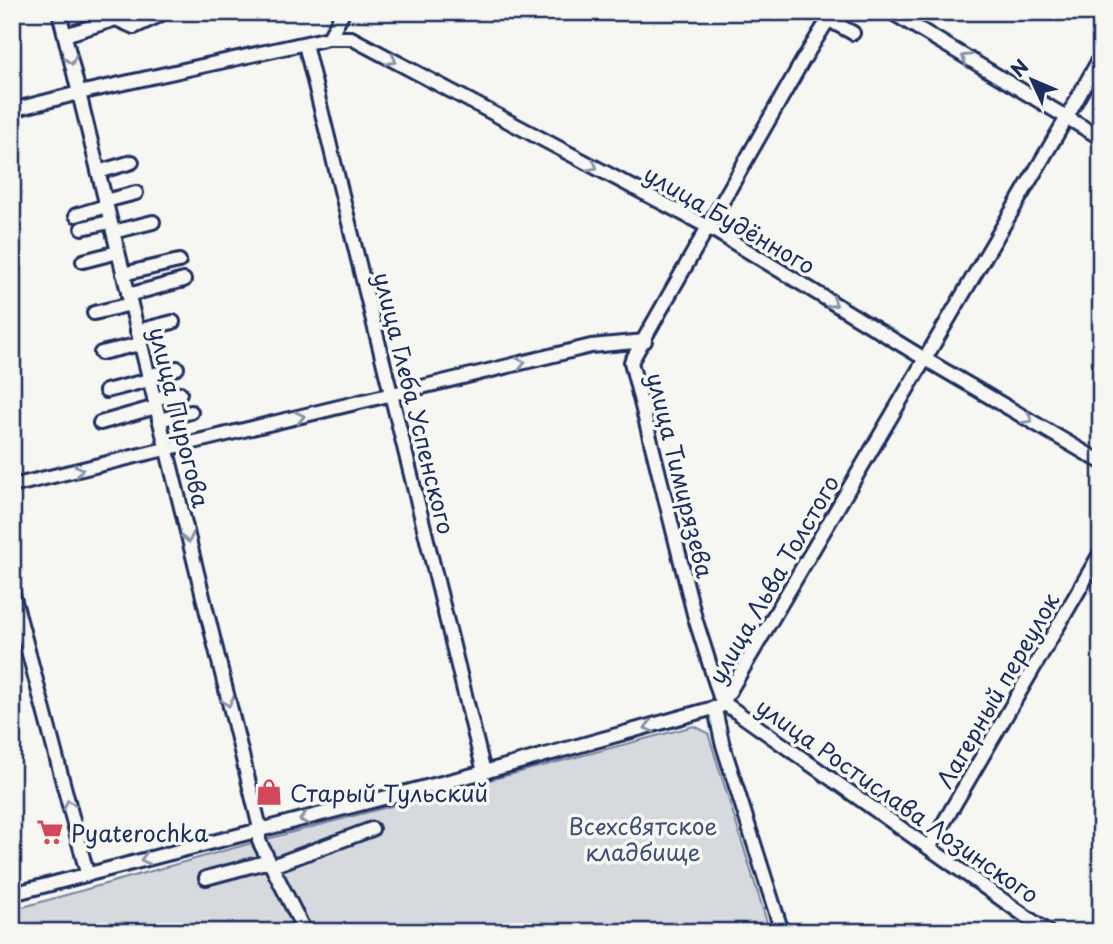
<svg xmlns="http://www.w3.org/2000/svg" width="1113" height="944" viewBox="0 0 1113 944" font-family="'Playpen Sans',sans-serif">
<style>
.green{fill:#d6d9dd;stroke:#78849e;stroke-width:2}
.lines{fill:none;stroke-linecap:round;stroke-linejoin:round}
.minor-casing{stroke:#1b2f5e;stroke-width:18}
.minor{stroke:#f6f6f2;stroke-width:12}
.oneway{stroke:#8892a8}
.labels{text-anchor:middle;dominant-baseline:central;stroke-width:7;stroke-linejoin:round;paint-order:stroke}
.street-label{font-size:23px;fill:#1b2f5e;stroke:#f6f6f2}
.poi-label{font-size:23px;fill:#1b2f5e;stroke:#f6f6f2;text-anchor:start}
.park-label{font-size:23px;fill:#405177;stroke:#f6f6f2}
</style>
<rect width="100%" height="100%" fill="#f6f6f2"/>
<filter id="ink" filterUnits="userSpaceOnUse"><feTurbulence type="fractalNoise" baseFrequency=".0143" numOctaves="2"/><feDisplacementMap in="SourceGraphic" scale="14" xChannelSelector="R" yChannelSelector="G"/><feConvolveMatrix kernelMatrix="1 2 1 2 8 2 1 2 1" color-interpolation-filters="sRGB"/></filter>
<g filter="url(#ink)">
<path class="green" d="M694,726l14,7 62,199h-758v-22l247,-69z"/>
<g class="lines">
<defs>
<path id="minor" d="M59,12l200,812v17l46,91
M833,12l-30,48 -172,302 64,256 25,79 4,6 31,22 293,207
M891,12l210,126
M829,20l24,13
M65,35l51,-16 18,8 24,-11
M329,38l14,-26
M305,44l179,728
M12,110l67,-17 250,-55h22l359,190 215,131 176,103
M98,172l34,-10
M105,201l31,-8
M76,215l30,-9
M82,228l28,-6
M113,232l40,-10
M83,261l35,-9
M123,274l56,-13
M128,295l56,-15
M94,313l37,-9
M137,331l36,-9
M101,353l39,-9
M148,376l29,-8
M106,391l43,-11
M154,399l26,-6
M159,420l32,-8
M100,423l56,-16
M12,486l579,-140 54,-5
M12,590l75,283
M715,709l7,33 60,190
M929,848l172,-296
M272,866l100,-37
M206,878l63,-17
M12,894l472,-122 237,-66 345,-587 35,-63"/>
</defs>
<use href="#minor" class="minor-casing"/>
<use href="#minor" class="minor"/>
</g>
<defs><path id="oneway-chevron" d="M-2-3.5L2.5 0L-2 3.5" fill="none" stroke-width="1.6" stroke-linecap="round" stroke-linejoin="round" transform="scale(1.75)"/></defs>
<g class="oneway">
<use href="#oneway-chevron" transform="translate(966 58) rotate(-149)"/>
<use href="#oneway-chevron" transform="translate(71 60) rotate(76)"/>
<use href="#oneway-chevron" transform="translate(392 60) rotate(28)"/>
<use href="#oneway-chevron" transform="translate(593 166) rotate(28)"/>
<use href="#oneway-chevron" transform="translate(833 303) rotate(31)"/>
<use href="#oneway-chevron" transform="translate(521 363) rotate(-14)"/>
<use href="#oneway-chevron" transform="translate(300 417) rotate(-13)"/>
<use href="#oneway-chevron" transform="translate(1028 419) rotate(30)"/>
<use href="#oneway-chevron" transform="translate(79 470) rotate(-14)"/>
<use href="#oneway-chevron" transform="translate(188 538) rotate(76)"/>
<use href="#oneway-chevron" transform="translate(228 702) rotate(76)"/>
<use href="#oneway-chevron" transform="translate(649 727) rotate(165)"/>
<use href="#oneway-chevron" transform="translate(69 804) rotate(-105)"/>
<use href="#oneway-chevron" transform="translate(304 819) rotate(165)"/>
<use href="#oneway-chevron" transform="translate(145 859) rotate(166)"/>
</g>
</g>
<defs>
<symbol id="shop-bare" viewBox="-9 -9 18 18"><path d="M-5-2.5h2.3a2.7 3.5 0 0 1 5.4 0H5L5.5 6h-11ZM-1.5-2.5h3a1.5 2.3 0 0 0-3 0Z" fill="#d1495b" stroke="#f6f6f2" stroke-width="2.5" paint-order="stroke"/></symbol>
<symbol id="supermarket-bare" viewBox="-9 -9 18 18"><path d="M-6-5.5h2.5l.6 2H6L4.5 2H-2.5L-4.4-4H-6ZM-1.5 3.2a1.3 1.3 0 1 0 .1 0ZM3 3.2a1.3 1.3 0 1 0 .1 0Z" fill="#d1495b" stroke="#f6f6f2" stroke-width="2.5" paint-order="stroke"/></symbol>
</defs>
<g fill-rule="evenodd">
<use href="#shop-bare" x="250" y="773" width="38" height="38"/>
<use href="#supermarket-bare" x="31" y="813" width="38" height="38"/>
</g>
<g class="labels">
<g class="street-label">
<text transform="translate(730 219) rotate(30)">улица Будённого</text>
<text transform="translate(415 403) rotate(76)">улица Глеба Успенского</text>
<text transform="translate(180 417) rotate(76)">улица Пирогова</text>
<text transform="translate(681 475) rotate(76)">улица Тимирязева</text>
<text transform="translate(773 579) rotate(-60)">улица Льва Толстого</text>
<text transform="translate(997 690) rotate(-60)">Лагерный переулок</text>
<text transform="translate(898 800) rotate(35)">улица Ростислава Лозинского</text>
</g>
<g class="poi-label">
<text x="290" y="792">Старый Тульский</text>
<text x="71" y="832">Pyaterochka</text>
</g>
<g class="park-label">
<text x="643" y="825">Всехсвятское<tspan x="643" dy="26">кладбище</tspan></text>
</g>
</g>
<rect width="1113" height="944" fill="none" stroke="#f6f6f2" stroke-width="42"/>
<rect x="21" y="21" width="1071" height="902" fill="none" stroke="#1b2f5e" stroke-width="2.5" filter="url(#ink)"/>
<g transform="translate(1032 80) rotate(314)" stroke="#f6f6f2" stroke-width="5" paint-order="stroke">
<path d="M0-5L12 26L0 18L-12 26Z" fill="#1b2f5e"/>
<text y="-10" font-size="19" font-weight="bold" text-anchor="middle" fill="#1b2f5e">N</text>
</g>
</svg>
